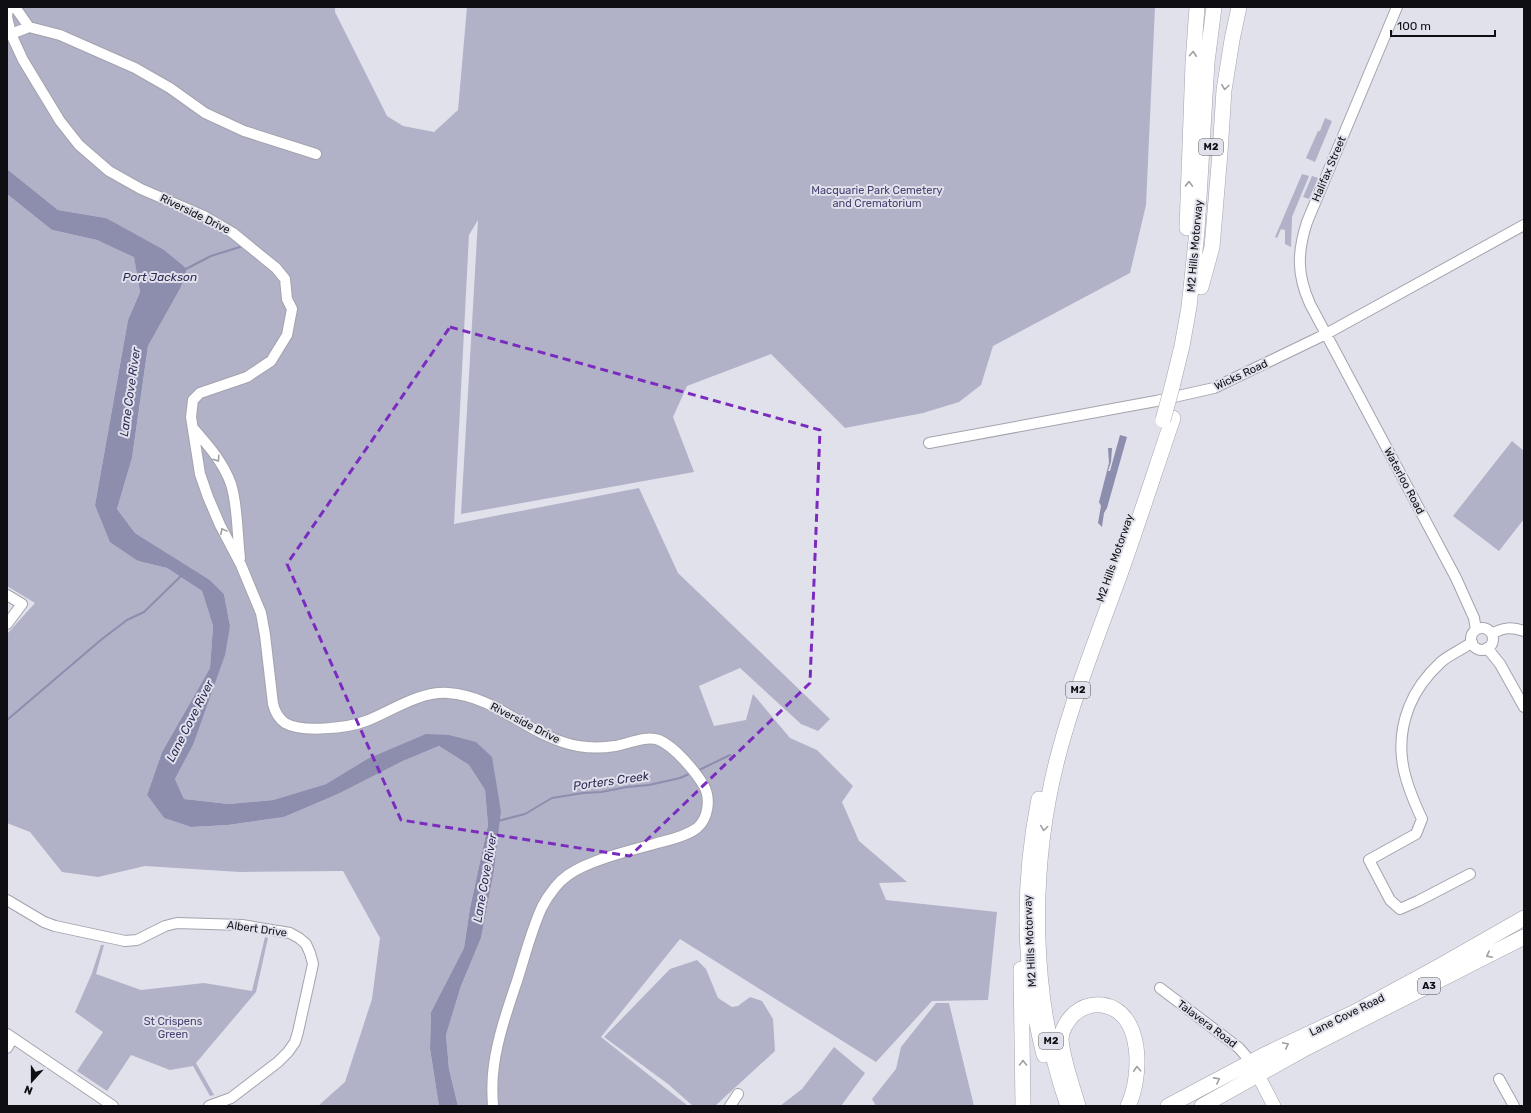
<svg xmlns="http://www.w3.org/2000/svg" width="1531" height="1113" viewBox="0 0 1531 1113" font-family="Rubik,sans-serif">
<style>
.green{fill:#b1b1c8}
.water{fill:#8d8dad}
.lines{fill:none;stroke-linecap:round;stroke-linejoin:round}
.stream{stroke:#8d8dad;stroke-width:2}
.minor-casing{stroke:#a3a3ad;stroke-width:12}
.major-casing{stroke:#a3a3ad;stroke-width:14}
.highway-casing{stroke:#a3a3ad;stroke-width:16}
.minor{stroke:#fff;stroke-width:10}
.major{stroke:#fff;stroke-width:13}
.highway{stroke:#fff;stroke-width:15}
.highway-bridge-casing{stroke:#a3a3ad;stroke-width:16;stroke-linecap:butt}
.highway-bridge{stroke:#fff;stroke-width:15}
.oneway{stroke:#9f9fa1}
.marked{fill:none;stroke:#7b2cbf;stroke-width:3;stroke-dasharray:8 5;stroke-linejoin:round}
.labels{text-anchor:middle;dominant-baseline:central;stroke-width:4;stroke-linejoin:round;paint-order:stroke}
.shield{fill:#e1e1ec;stroke:#4e4e54;stroke-width:1}
.shield-label{font-size:10px;font-weight:bold;fill:#0f0f13}
.street-label{font-size:11px;fill:#0f0f13;stroke:#e1e1ec}
.park-label{font-size:11px;fill:#464372;stroke:#e1e1ec}
.water-label{font-size:12px;font-style:italic;fill:#2d2955;stroke:#e1e1ec}
</style>
<rect width="100%" height="100%" fill="#e1e1ec"/>
<path class="green" d="M7,7h328v5l52,104 16,10 31,6 24,-22 9,-103h688l-9,198 -16,68 -137,73 -12,39 -22,17 -36,11 -78,15 -74,-74 -84,32 -14,31 21,55 -233,42 17,-294 -9,15 -15,289 185,-36 39,85 152,146 -12,12 -17,-7 -61,-56 -41,18 15,40 32,-6 7,-26 37,44 27,12 36,36 -11,16 17,39 48,41 -28,1 7,17 111,12 -9,88 -56,1 -56,61 -196,-123 -79,98 87,69h-230l-9,-37 -3,-34 15,-49 20,-48 13,-67 7,-59 -52,-77 -82,24 -41,25 -53,16 -44,4 -45,-5 -9,-20 18,-34 37,-119 -6,-32 -14,-14 -75,-47 -18,-24 15,-51 16,-112 33,-59 6,-18 -81,-51 -48,-8 -51,-41z
M1325,118l7,3 -17,41 -9,-4 12,-27h2z
M1302,174l7,2 -17,41 -1,30 -6,-3v-14l-4,-1 -4,9 -2,-1z
M1312,176l6,2 -9,21 -6,-2z
M7,194l45,36 45,10 37,16 6,36 -12,28 -33,185 43,56 29,7 35,23 11,35 -3,42 -48,84 -15,43 17,23 27,9 37,-2 56,-8 54,-23 65,-33 36,-15 30,19 16,25 3,35 -18,83 -6,40 -33,64 -1,37 9,57h-121l27,-24 27,-83 8,-61 -37,-67 -103,1 -95,-6 -47,11 -36,-5 -32,-40 -23,-9v-189l28,-31 -28,-17z
M1512,441l12,10v68l-25,32 -46,-35z
M265,937l3,1 -12,54 -60,71 18,32 -4,1 -17,-30 -23,4 -39,-15 -24,36 -30,-20 26,-39 -28,-20 17,-39 9,-28h3l-8,29 45,16 63,-7 48,8z
M697,960l9,9 12,29 14,9 6,-1 12,-9 12,4 11,18 2,32 -60,55h-22l-25,-22 -64,-47 66,-68z
M936,1003h13l25,103h-98l-4,-7 24,-30 5,-22z
M834,1047l31,26 -24,33h-61l22,-17z"/>
<path class="water" d="M7,169l51,41 48,8 58,32 23,19 -6,18 -33,59 -16,112 -15,51 18,24 75,47 14,14 6,32 -5,29 -32,90 -18,34 9,20 45,5 44,-4 53,-16 41,-25 59,-25 23,1 27,7 16,15 9,55 -7,59 -13,67 -20,48 -15,49 3,34 9,37h-19l-9,-57 1,-37 33,-64 6,-40 18,-83 -3,-35 -16,-25 -30,-19 -36,15 -65,33 -54,23 -56,8 -37,2 -27,-9 -17,-23 15,-43 48,-84 3,-42 -11,-35 -35,-23 -29,-7 -28,-19 -15,-37 33,-185 12,-28 -6,-35 -37,-17 -45,-10 -45,-36z
M1120,435l7,2 -20,71 -3,5 -2,14 -4,-4 3,-17 -2,-4 10,-39 -1,-15h4l-1,14 -3,9h2z"/>
<g class="lines">
<path class="stream" d="M184,270l27,-14 32,-10
M7,720l95,-81 25,-19 17,-8 38,-37
M697,771l33,-16
M498,821l27,-7 27,-16 31,-5 18,-1 26,-5 22,-2 31,-7 11,-5"/>
<defs>
<path id="minor" d="M8,7l-1,10 4,17 12,26 37,61 19,24 30,26 32,18 63,27 29,17 43,35 9,11 2,20 5,10 -5,26 -16,26 -24,16 -47,16 -7,7 -2,17 9,57 8,23 12,28 21,40 20,48 4,22 8,69c2,8 5,14 12,19 17,10 63,5 81,-2 26,-10 53,-30 82,-28 49,3 83,45 130,53 12,2 25,2 37,0 13,-2 31,-11 44,-6 15,6 37,32 45,46 7,13 4,33 -7,42 -12,9 -29,12 -43,16 -26,7 -64,16 -86,31 -10,7 -20,21 -26,32 -11,24 -17,49 -25,74 -9,27 -19,55 -23,84 -2,13 -2,27 -1,41
M15,7l14,20
M1397,7l-90,215c-10,31 -10,53 3,82l146,274 18,40 2,12
M11,34l18,-7 31,8 75,33 35,20 35,25 39,18 72,23
M193,428c15,17 30,34 38,56 7,22 6,50 9,74
M929,443l227,-42 58,-13 112,-54 198,-109
M7,595l15,9 -15,20
M1471 639a11 11 0 1 1 22 0a11 11 0 1 1-22 0Z
M1492,634c11,-7 20,-7 32,-3
M1487,648l13,16 24,43
M1470,874l-52,27 -18,8 -10,-9 -21,-40 47,-26 6,-15c-18,-38 -29,-71 -13,-112 7,-18 18,-32 32,-45 9,-8 21,-12 31,-20
M7,900l37,22 11,4 70,15 12,-1 28,-14 12,-3 65,2 48,8 9,5 7,6 4,9 3,11 -15,68 -3,10 -7,10 -10,10 -47,36 -22,8
M1160,988l79,60 12,14
M7,1034l106,72
M7,1048l6,-10
M1499,1079l15,27
M730,1106l8,-12"/>
<path id="major" d="M1258,1075l16,31"/>
<path id="highway" d="M1187,228l6,-165 4,-56
M1201,287l11,-40 8,-94 4,-63 8,-50 7,-33
M1172,387l10,-41 7,-39 8,-76 10,-169 7,-55
M1039,799c-17,85 -16,172 5,256
M1021,969l2,137
M1068,1106c-38,-108 -39,-235 -11,-346 16,-62 40,-123 62,-183 19,-53 36,-106 54,-159
M1078,1106c-5,-18 -17,-51 -17,-68 1,-10 6,-17 13,-24 8,-7 17,-10 28,-9 42,6 40,72 26,101
M1168,1106l96,-51 91,-43 83,-45 86,-49
M1202,1106l104,-58 218,-111"/>
</defs>
<use href="#minor" class="minor-casing"/>
<use href="#major" class="major-casing"/>
<use href="#highway" class="highway-casing"/>
<use href="#minor" class="minor"/>
<use href="#major" class="major"/>
<use href="#highway" class="highway"/>
<defs>
<path id="highway-bridge" d="M1163,420l9,-33"/>
</defs>
<use href="#highway-bridge" class="highway-bridge-casing"/>
<use href="#highway-bridge" class="highway-bridge"/>
</g>
<defs><path id="oneway-chevron" d="M-2-3.5L2.5 0L-2 3.5" fill="none" stroke-width="1.6" stroke-linecap="round" stroke-linejoin="round"/></defs>
<g class="oneway">
<use href="#oneway-chevron" transform="translate(1193 54) rotate(-86)"/>
<use href="#oneway-chevron" transform="translate(1225 87) rotate(97)"/>
<use href="#oneway-chevron" transform="translate(1189 184) rotate(-88)"/>
<use href="#oneway-chevron" transform="translate(217 459) rotate(56)"/>
<use href="#oneway-chevron" transform="translate(223 531) rotate(-118)"/>
<use href="#oneway-chevron" transform="translate(1044 828) rotate(98)"/>
<use href="#oneway-chevron" transform="translate(1489 955) rotate(153)"/>
<use href="#oneway-chevron" transform="translate(1286 1045) rotate(-25)"/>
<use href="#oneway-chevron" transform="translate(1023 1063) rotate(-90)"/>
<use href="#oneway-chevron" transform="translate(1137 1069) rotate(-93)"/>
<use href="#oneway-chevron" transform="translate(1217 1080) rotate(-28)"/>
</g>
<path class="marked" d="M450,327l370,103 -10,253 -180,173 -229,-36 -114,-256z"/>
<g class="labels">
<g class="shield">
<rect x="1199" y="139" width="24" height="16" rx="3"/>
<rect x="1066" y="682" width="24" height="16" rx="3"/>
<rect x="1418" y="978" width="22" height="16" rx="3"/>
<rect x="1039" y="1033" width="24" height="16" rx="3"/>
</g>
<g class="shield-label">
<text x="1211" y="147">M2</text>
<text x="1078" y="690">M2</text>
<text x="1429" y="986">A3</text>
<text x="1051" y="1041">M2</text>
</g>
<g class="street-label">
<text transform="translate(1329 169) rotate(-67)">Halifax Street</text>
<text transform="translate(195 214) rotate(26)">Riverside Drive</text>
<text transform="translate(1195 246) rotate(-85)">M2 Hills Motorway</text>
<text transform="translate(1241 375) rotate(-25)">Wicks Road</text>
<text transform="translate(1404 481) rotate(62)">Waterloo Road</text>
<text transform="translate(1115 558) rotate(-71)">M2 Hills Motorway</text>
<text transform="translate(525 723) rotate(27)">Riverside Drive</text>
<text transform="translate(257 929) rotate(8)">Albert Drive</text>
<text transform="translate(1030 941) rotate(-93)">M2 Hills Motorway</text>
<text transform="translate(1347 1015) rotate(-26)">Lane Cove Road</text>
<text transform="translate(1207 1024) rotate(37)">Talavera Road</text>
</g>
<g class="park-label">
<text x="877" y="190">Macquarie Park Cemetery<tspan x="877" dy="13">and Crematorium</tspan></text>
<text x="173" y="1021">St Crispens<tspan x="173" dy="13">Green</tspan></text>
</g>
<g class="water-label">
<text x="160" y="277">Port Jackson</text>
<text transform="translate(130 392) rotate(-82)">Lane Cove River</text>
<text transform="translate(190 721) rotate(-63)">Lane Cove River</text>
<text transform="translate(611 781) rotate(-8)">Porters Creek</text>
<text transform="translate(485 878) rotate(-80)">Lane Cove River</text>
</g>
</g>
<rect width="1531" height="1113" fill="none" stroke="#0f0f13" stroke-width="16"/>
<g transform="translate(32 1081) rotate(201)" stroke="#e1e1ec" stroke-width="3" paint-order="stroke">
<path d="M0-3L7 15L0 10L-7 15Z" fill="#0f0f13"/>
<text y="-6" font-size="11" font-weight="bold" text-anchor="middle" fill="#0f0f13">N</text>
</g>
<path d="M1391 30v6h104v-6" fill="none" stroke="#0f0f13" stroke-width="2"/>
<text x="1397" y="30" font-size="12" fill="#0f0f13" stroke="#e1e1ec" stroke-width="3" paint-order="stroke">100 m</text>
</svg>
